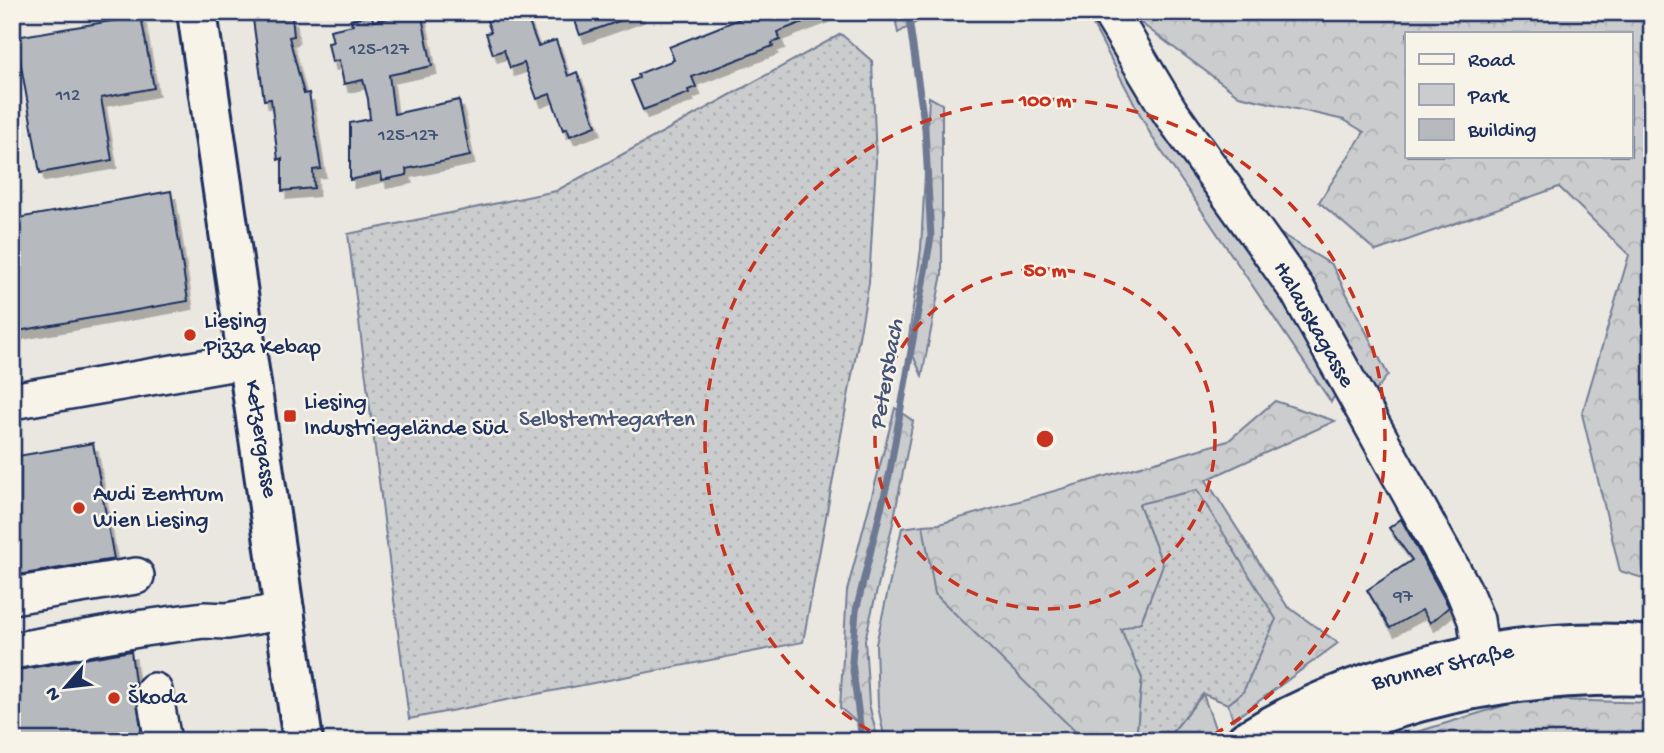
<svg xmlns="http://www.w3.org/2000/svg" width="1664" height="753" viewBox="0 0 1664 753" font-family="'Gochi Hand',sans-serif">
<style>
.green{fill:#cbcccd;stroke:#737e96;stroke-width:2}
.forest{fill:url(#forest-crowns);stroke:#737e96;stroke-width:2;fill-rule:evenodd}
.garden{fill:url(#garden-dots);stroke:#737e96;stroke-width:2}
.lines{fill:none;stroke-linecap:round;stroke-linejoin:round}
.stream{stroke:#6d7892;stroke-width:7}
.building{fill:#b6babf;stroke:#1b2f5e;stroke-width:2;filter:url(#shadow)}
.minor-casing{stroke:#1b2f5e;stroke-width:40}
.major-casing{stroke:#1b2f5e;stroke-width:44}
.minor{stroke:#f7f3e8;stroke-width:35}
.major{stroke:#f7f3e8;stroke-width:38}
.ring{fill:none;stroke:#c8321e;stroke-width:3.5;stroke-dasharray:12 9}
.poi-dot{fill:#c8321e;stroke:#f7f3e8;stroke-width:2.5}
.labels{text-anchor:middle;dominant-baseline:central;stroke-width:5;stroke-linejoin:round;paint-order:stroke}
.number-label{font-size:19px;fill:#425276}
.poi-label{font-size:23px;fill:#1b2f5e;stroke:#f7f3e8;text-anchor:start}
.street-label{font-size:23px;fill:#1b2f5e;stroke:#f7f3e8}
.park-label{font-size:23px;fill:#47567a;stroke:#f7f3e8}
.water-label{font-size:24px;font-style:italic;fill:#445378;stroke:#f7f3e8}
.centre{fill:#c8321e;stroke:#f7f3e8;stroke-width:3.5}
.ring-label{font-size:21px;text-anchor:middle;font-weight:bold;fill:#c8321e;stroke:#f7f3e8;stroke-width:5;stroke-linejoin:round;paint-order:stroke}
</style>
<defs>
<pattern id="forest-crowns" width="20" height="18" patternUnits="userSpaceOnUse" patternTransform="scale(1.75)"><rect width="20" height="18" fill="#cbcccd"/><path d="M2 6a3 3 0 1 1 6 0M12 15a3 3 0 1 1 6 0" fill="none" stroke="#aeb0b2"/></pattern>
<pattern id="garden-dots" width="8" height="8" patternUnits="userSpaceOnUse" patternTransform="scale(1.75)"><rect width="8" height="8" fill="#cbcccd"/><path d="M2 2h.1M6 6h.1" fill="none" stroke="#aeb0b2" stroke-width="1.8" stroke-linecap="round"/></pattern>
<filter id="shadow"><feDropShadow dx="4.5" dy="8" stdDeviation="0" flood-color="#0004"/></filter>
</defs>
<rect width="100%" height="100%" fill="#eae7e0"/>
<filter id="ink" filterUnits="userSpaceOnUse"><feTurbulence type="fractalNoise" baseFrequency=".0143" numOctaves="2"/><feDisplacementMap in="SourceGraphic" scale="14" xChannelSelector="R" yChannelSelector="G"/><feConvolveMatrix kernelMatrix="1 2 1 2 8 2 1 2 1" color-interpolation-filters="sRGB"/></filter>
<g filter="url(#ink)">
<path class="green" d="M1086,12h10l157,238 85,140 -7,12 -179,-265z
M923,525l97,89 66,127h-201l-7,-35 -2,-62 26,-116z"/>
<path class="forest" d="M894,12h38v1l-34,20z
M1126,12h526v569l-32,-10 -38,-157 47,-159 -70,-68 -183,64 -57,-49 45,-70 -20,-12 -105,-24zM1407,33h224v123h-224z
M929,97l13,7v170l-20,102 -14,-32 13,-95z
M1278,232l54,33 56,110 -20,25z
M1275,401l60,20 -129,59 81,126 51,37 -105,77 -5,-16 15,-12 -104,-188 24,61 -22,57 -20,7 21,49 -6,63h-51l-150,-147 -12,-69 16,-1 289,-83z
M895,408l18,13 -20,102 -28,117 4,64 9,37h-16l-2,-16 -20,-17 7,-117z
M1203,694l13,37 -12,10h-39z
M1526,699l126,4v38h-265z"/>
<path class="garden" d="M841,34l31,27 4,100 -7,122 -66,359 -394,77 -61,-485 208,-43z
M1197,490l79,129 -33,73 -15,12 -25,-10 -38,47h-29l6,-63 -21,-49 20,-7 22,-57 -24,-61z"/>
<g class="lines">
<path class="stream" d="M862,741l-10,-79 4,-51 33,-135 42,-239 -6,-108 -17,-117"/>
</g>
<path class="building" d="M252,12h33l1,6 6,-1 2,19 -5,1 15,57 5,-1 12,76 -8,1 1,18 -32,3v-33l-4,2 -7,-61 -7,1z
M421,12l11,54 -43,9 5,39 65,-14 11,56 -64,13 1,6 -25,5 -1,-7 -31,7v-57l20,-4 -2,-20 -5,-19 -19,4 -5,-24 -7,2 -4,-19 5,-1 -3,-12 23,-5 -3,-5 22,-5 1,6z
M484,12h41l13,34 18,-6 12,36 9,-4 19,54 -26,10 -3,-8 -4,2 -13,-36 -13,5 -13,-36 -14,5 -6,-18 -11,4 -7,-21 5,-1z
M572,12h67v2l-59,21z
M757,12l67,2 -47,18 3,8 -8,3 1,3 -81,31 4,10 -8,3 1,3 -46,17 -12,-29 8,-3 -1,-4 36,-14 -5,-13z
M141,16l13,72 -53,10 11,62 -72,13 -24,-136z
M171,191l17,110 -176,31v-113z
M93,443l21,116 -102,17v-119z
M1401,519l48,88 -19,16 -8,-13 -32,18 -23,-38 45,-30 -23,-32z
M131,651l11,86 -25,4h-105v-46h3l-3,-24z"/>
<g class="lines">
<defs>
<path id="minor" d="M1110,12l60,100 128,179 165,298 13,31 5,35
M12,401l236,-41
M12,596l124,-20
M12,651l132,-23 60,-8 23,1 59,-10
M154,691l9,50"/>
<path id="major" d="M197,12l106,729
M1246,741c114,-71 272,-107 406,-95
M1311,741c109,-50 221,-69 341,-65"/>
</defs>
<use href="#minor" class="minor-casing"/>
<use href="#major" class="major-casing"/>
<use href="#minor" class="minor"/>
<use href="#major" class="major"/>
</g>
</g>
<g class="ring">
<circle cx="1045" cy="439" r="170"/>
<path d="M888 741A340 340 0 1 1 1202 741"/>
</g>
<g class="poi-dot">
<circle cx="190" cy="335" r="7"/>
<rect x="283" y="409" width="14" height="14" rx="3.5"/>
<circle cx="79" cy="508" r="7"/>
<circle cx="114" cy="698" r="7"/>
</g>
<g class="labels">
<g class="number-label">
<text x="379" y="50">125-127</text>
<text x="68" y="96">112</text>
<text x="408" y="136">125-127</text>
<text x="1403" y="597">97</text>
</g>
<g class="poi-label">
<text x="204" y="322">Liesing<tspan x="204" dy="26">Pizza Kebap</tspan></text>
<text x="304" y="403">Liesing<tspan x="304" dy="26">Industriegelände Süd</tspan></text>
<text x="93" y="495">Audi Zentrum<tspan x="93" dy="26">Wien Liesing</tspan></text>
<text x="128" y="698">Škoda</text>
</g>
<g class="street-label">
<text transform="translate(1313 325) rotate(60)">Halauskagasse</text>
<text transform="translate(260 439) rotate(81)">Ketzergasse</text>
<text transform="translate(1443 668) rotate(-13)">Brunner Straße</text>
</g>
<g class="park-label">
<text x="607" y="420">Selbsterntegarten</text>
</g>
<g class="water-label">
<text transform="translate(888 375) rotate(-80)">Petersbach</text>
</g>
</g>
<circle cx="1045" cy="439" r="10" class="centre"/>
<g class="ring-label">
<text x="1045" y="106">100 m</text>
<text x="1045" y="276">50 m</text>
</g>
<rect width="1664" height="753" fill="none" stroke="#f7f3e8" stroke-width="42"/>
<rect x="21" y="21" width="1622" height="711" fill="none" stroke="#1b2f5e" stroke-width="2.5" filter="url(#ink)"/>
<rect x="1405" y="32" width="228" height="126" fill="#f7f3e8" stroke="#9fa5b1" stroke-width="2"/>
<rect x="1419" y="54" width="35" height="10" fill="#f7f3e8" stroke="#9fa5b1" stroke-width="2"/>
<text x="1468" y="66" font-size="21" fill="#1b2f5e">Road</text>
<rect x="1419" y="84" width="35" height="21" fill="#cbcccd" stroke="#9fa5b1" stroke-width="2"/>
<text x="1468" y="102" font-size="21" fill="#1b2f5e">Park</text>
<rect x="1419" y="119" width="35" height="21" fill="#b6babf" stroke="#9fa5b1" stroke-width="2"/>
<text x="1468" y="136" font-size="21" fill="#1b2f5e">Building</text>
<g transform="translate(66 687) rotate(242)" stroke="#f7f3e8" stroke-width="5" paint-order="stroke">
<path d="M0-5L12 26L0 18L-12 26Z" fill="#1b2f5e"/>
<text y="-10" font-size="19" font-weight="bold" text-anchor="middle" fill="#1b2f5e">N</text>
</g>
</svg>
